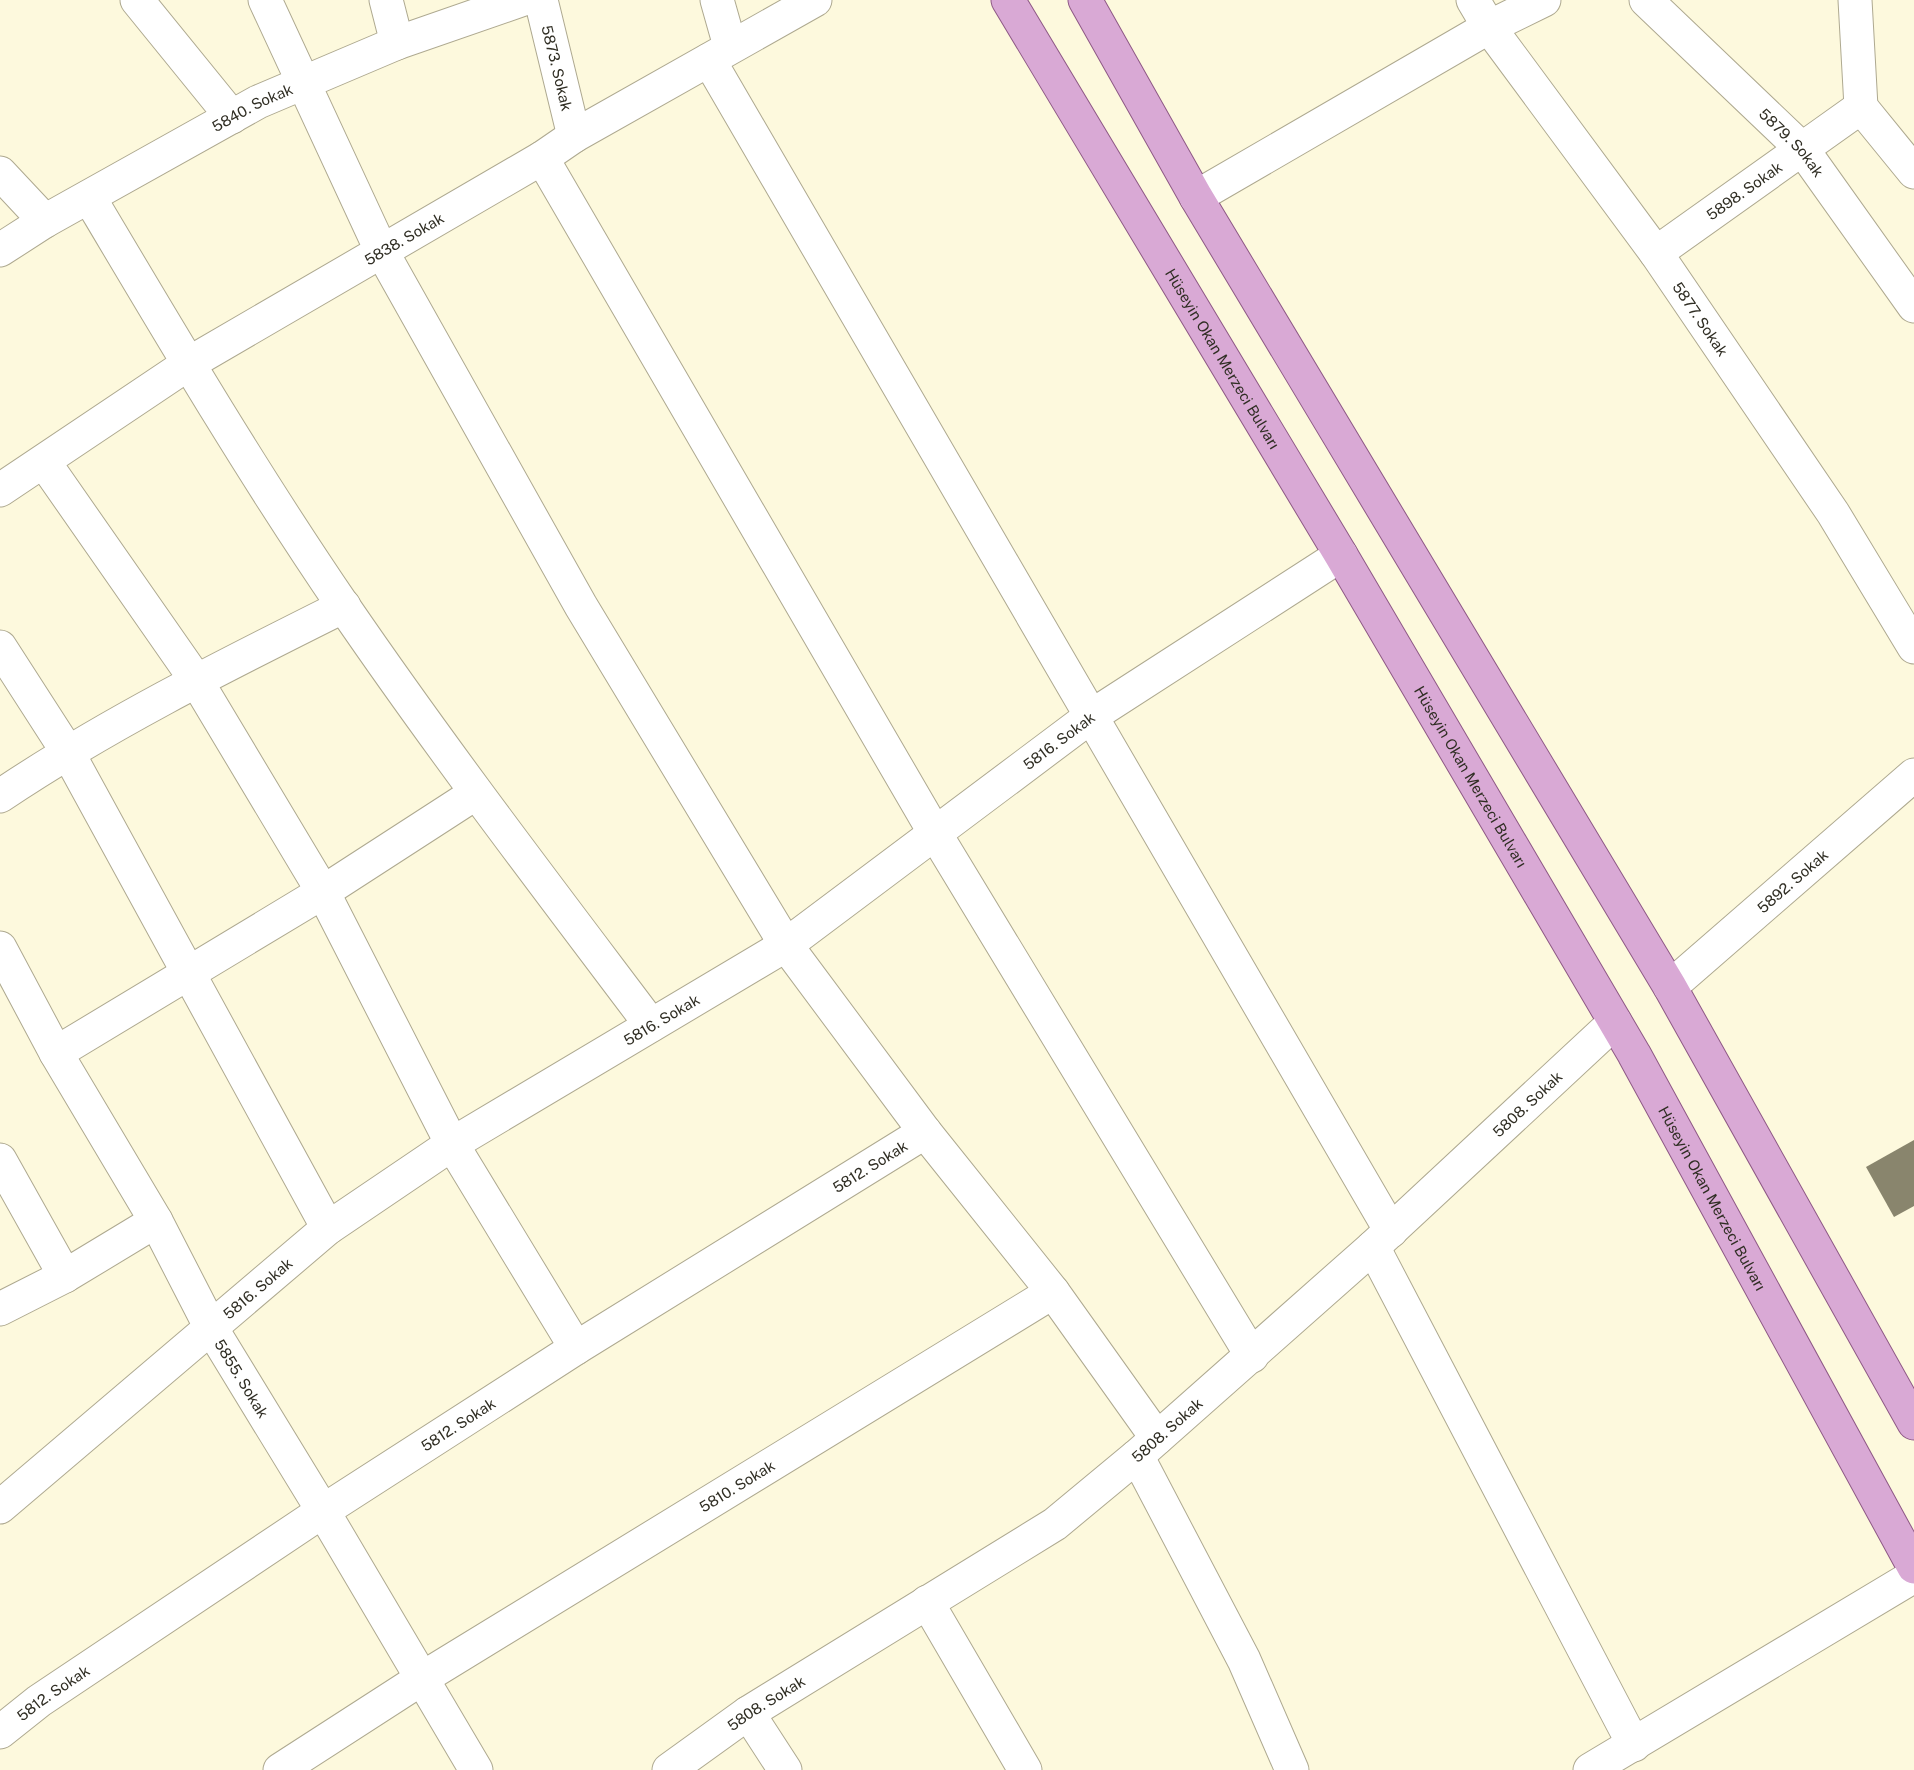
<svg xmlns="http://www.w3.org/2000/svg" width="1914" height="1770" viewBox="0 0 1914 1770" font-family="'Public Sans',sans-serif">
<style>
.building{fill:#89856d}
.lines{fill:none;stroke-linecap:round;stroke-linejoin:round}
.street-casing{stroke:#aea990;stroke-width:35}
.primary-casing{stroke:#8e5985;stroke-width:35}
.street{stroke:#fff;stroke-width:33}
.primary{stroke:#d9a9d5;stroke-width:33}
.labels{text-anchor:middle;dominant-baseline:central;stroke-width:5;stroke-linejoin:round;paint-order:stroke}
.street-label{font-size:15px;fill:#302e24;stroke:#fff}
</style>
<rect width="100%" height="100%" fill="#fdf9dd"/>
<path class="building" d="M1914,1140v66l-20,11 -28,-50z"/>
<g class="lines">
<defs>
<g id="street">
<path d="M137,0l95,117"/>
<path d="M265,0l116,250 200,356 205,339 139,187 128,160 104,146"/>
<path d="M386,0l11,43"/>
<path id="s1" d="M541,0l33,136"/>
<path d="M717,0l13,46"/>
<path id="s2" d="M1473,0l16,27 167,226 177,260 81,134"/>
<path id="s3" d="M1646,0l157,150 111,156"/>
<path d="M1855,0l6,107"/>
<path d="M709,60l682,1171"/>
<path d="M1861,107l53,65"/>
<path d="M542,158l394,677 316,521"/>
<path d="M0,173l45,48"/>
<path d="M89,197c82,138 164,277 255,410 98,143 203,280 307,418"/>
<path d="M1196,197l293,-170 55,-27"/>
<path id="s4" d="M0,250l45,-29 213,-119 139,-59 124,-43"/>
<path id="s5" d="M1656,253l205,-146"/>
<path d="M44,462l152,218 127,212 129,252 124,204"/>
<path id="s6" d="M0,490l188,-126 354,-206 32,-22 241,-136"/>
<path d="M0,647l67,104 261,477"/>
<path d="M0,796c109,-73 226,-131 344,-190"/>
<path id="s7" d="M0,948l56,105 100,168 54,105 113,185 153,259"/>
<path id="s8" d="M1670,987l244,-212"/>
<path d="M56,1053l267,-161 153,-99"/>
<path d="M0,1160l65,116"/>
<path d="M1373,1247l261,498"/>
<path d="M0,1309l65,-33 91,-55"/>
<path d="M1137,1456l107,204 48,110"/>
<path id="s9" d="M0,1507l328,-279 124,-84 334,-199 304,-228 251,-162"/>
<path d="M927,1602l98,168"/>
<path d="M748,1713l37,57"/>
<path id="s10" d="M0,1732l39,-31 284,-190 253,-163 349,-216"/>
<path id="s11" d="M280,1770l141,-91 632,-387"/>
<path id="s12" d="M669,1770l79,-57 307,-189 82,-68 236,-209 242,-225"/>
<path d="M1590,1770l324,-194"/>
</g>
<g id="primary">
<path id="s13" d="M1008,0l333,555 293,499 280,513"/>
<path d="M1085,0l111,197 474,790 244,436"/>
</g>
</defs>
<use href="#street" class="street-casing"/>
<use href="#primary" class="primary-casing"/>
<use href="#street" class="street"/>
<use href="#primary" class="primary"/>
</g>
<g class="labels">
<g class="street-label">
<text stroke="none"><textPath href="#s1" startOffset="70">5873. Sokak</textPath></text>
<text stroke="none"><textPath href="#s4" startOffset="290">5840. Sokak</textPath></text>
<text stroke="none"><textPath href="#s3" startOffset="204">5879. Sokak</textPath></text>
<text stroke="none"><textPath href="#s5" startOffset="108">5898. Sokak</textPath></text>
<text stroke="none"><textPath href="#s6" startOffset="476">5838. Sokak</textPath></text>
<text stroke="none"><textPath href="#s2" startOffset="392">5877. Sokak</textPath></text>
<text stroke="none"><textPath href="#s13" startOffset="418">Hüseyin Okan Merzeci Bulvarı</textPath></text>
<text stroke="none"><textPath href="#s9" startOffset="1310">5816. Sokak</textPath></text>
<text stroke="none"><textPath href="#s13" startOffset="904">Hüseyin Okan Merzeci Bulvarı</textPath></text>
<text stroke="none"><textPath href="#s8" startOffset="162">5892. Sokak</textPath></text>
<text stroke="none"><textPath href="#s9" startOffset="824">5816. Sokak</textPath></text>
<text stroke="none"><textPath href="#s12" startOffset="1090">5808. Sokak</textPath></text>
<text stroke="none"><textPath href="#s10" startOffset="1038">5812. Sokak</textPath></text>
<text stroke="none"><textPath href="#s13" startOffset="1390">Hüseyin Okan Merzeci Bulvarı</textPath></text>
<text stroke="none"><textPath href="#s9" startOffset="338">5816. Sokak</textPath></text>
<text stroke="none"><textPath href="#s7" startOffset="494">5855. Sokak</textPath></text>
<text stroke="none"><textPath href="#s10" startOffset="552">5812. Sokak</textPath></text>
<text stroke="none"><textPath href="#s12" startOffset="604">5808. Sokak</textPath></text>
<text stroke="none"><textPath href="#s11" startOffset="538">5810. Sokak</textPath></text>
<text stroke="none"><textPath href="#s10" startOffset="66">5812. Sokak</textPath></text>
<text stroke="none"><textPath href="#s12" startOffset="118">5808. Sokak</textPath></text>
</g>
</g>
</svg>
